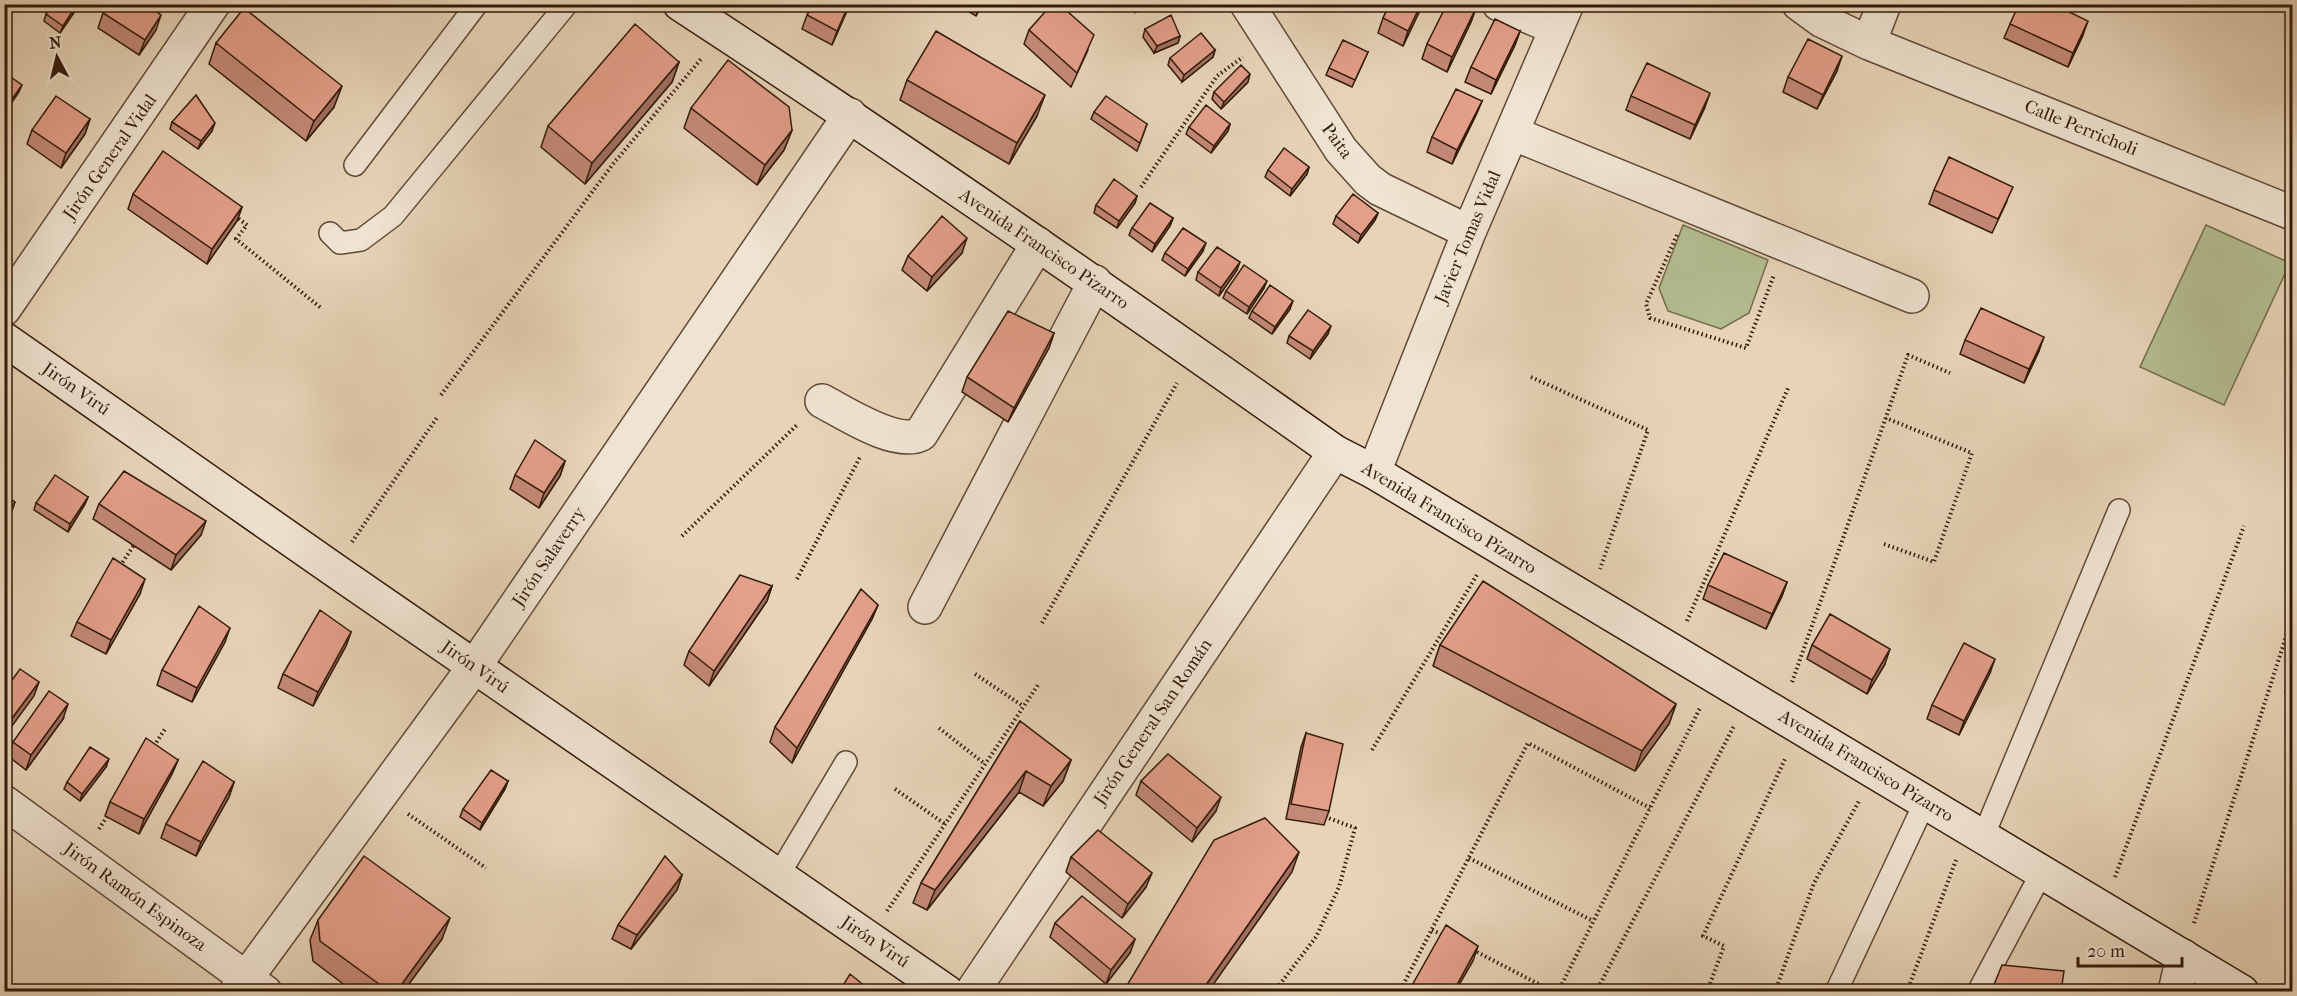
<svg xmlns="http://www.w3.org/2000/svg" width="2297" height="996" viewBox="0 0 2297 996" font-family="'IM FELL French Canon',serif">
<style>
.green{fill:#b3bd90;stroke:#736c4d;stroke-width:1.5}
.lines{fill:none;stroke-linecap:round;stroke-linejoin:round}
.lane-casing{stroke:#604936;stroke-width:24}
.street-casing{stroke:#604936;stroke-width:36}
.secondary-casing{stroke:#331b0a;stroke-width:36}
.path{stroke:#331b0a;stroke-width:4;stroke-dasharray:1.5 3;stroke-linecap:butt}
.lane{stroke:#efe3d1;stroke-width:21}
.street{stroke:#efe3d1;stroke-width:33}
.secondary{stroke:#efe3d1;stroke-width:33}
.wall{fill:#c48977;stroke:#331b0a;stroke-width:1.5}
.shaded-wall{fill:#a06f61;stroke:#331b0a;stroke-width:1.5}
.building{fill:#e49f8a;stroke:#331b0a;stroke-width:1.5}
.labels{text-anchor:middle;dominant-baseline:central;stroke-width:4.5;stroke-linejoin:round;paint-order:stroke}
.street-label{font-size:18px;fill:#331b0a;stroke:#efe3d1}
</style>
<rect width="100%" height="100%" fill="#e7d4b8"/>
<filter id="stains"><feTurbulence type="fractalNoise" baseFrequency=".00333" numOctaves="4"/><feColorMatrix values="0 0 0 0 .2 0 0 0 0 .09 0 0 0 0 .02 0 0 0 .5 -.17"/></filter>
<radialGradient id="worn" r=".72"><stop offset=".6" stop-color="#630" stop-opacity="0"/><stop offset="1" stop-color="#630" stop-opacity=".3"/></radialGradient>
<path class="green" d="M1683,225l85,35 -19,53 -28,16 -53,-18 -9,-23z
M2206,225l84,38 -66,142 -84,-38z"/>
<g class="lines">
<defs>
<path id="lane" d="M355,165l122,-161
M330,233l10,10 21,-3 32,-24 174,-212
M1983,837l136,-327
M778,876l68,-114
M1836,992l89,-190
M1978,992l64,-120"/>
<path id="street" d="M1247,4l94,146 27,30 12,9 89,43
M1499,4l57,24
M1799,4l22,16 48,23 423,170
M1869,43l15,-39
M1512,133l400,163
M4,309l209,-305
M822,401c23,12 74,46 99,33l117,-190
M1374,472l95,-240 98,-228
M925,607l170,-325
M4,802l261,190
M236,992l238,-325 376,-552
M972,992l363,-540
M2175,992l8,-36"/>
<path id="secondary" d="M680,4c222,145 439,295 655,448l39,20 868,520
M4,339l329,230 614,423"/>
</defs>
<use href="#lane" class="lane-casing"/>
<use href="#street" class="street-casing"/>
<use href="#secondary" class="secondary-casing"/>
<path class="path" d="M1141,187l76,-111 26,-19
M235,216l12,9 -11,14 85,69
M1677,235l-31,69 4,14 96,30 28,-73
M1531,377l117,53 -48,139
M441,395l172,-231 88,-105
M682,536l116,-112
M352,542l86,-126
M1884,544l50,18 38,-109 -86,-35
M120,566l16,-24
M797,579l63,-122
M1687,621l102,-235
M1042,623l135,-240
M975,674l48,32
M1792,682l116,-327 42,18
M939,728l46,36
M154,746l11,-17
M1372,750l106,-177
M895,789l50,35
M408,814l78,54
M99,829l9,-14
M1469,858l124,63
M2115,877l129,-351
M887,911l151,-226
M2194,923l98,-305
M1432,930l13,6
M1473,950l81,42
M1401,989l127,-246 122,65
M1274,992l42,-55 23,-50 16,-59 -32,-12
M1326,992l1,-3
M1558,992l142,-284
M1596,992l138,-266
M1707,992l17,-46 -21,-10 82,-177
M1775,992l39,-109 45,-82
M1907,992l49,-132"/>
<use href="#lane" class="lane"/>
<use href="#street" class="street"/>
<use href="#secondary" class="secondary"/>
</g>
<path class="wall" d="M53,4h26l-2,4 -17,25 -16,-12 2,-7z
M814,4h36l-18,41 -30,-16 5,-14z
M956,4h26l-6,12z
M1131,4h16l-11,8z
M1390,4h33l-20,42 -25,-13 5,-15z
M1476,8l-5,14 -24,50 -25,-13 5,-15z
M103,13l53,17 -17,25 -41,-27z
M2010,24l73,11 -15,32 -64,-29z
M1145,29l35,7 -2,7 -24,10 -11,-16z
M1029,30l59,20 -17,37 -47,-43z
M1520,31l-5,14 -24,49 -26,-12 6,-15z
M216,43l118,64 -28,34 -97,-77z
M1215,50l-2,7 -31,25 -14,-17 2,-7z
M1368,52l-16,35 -26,-12 3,-7z
M679,62l-7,20 -87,102 -44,-37 7,-21z
M1837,71l-20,38 -34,-17 5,-15z
M907,80l130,36 -28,48 -109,-64z
M1248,82l-27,27 -9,-10 2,-7z
M1631,96l74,11 -15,32 -64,-29z
M1482,101l-6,14 -24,49 -25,-12 5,-15z
M691,108l101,22 -8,20 -27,35 -73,-57z
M1094,112l53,12 -10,27 -46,-32z
M90,119l-5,15 -24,34 -34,-24 5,-14z
M172,122l40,9 -14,18 -28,-20z
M1230,124l-2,7 -17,22 -25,-19 3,-7z
M1309,167l-2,7 -17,22 -25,-19 3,-7z
M1934,190l73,11 -15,32 -63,-29z
M133,194l109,13 -5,14 -30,43 -79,-55z
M1137,196l-2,7 -18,25 -23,-15 2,-8z
M1378,213l-3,7 -17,23 -25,-19 3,-8z
M1173,218l-3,8 -18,26 -23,-17 3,-7z
M1203,251l-18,25 -23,-16 3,-7z
M962,253l-35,38 -25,-21 6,-14z
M1237,270l-18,26 -23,-16 2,-8z
M1264,288l-17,26 -24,-16 3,-7z
M1290,309l-18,25 -23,-16 3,-7z
M1054,333l-5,15 -41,74 -46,-30 5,-15z
M1328,334l-18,25 -23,-16 2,-7z
M1965,340l74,11 -15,32 -64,-29z
M565,461l-5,15 -21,32 -29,-19 5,-14z
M88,497l-3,7 -17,28 -34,-22 2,-7z
M99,504l102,31 -30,35 -78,-51z
M1787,582l-5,14 -16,33 -63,-30 5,-14z
M772,586l-5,15 -58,85 -25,-21 5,-14z
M140,594l-34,60 -35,-18 6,-14z
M878,605l-6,14 -80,144 -22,-21 5,-15z
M351,632l-5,14 -33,60 -35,-18 5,-14z
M225,642l-33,60 -35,-17 5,-15z
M1440,645l236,59 -7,20 -34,47 -202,-105z
M1812,645l73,19 -18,30 -60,-35z
M2292,667v27l-7,-2z
M1990,673l-31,62 -32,-16 5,-14z
M63,719l-37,51 -18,-14 5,-14z
M1020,721l51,39 -8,21 -20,25 -24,-14 -92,118 -14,-7 8,-20z
M1306,733l23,78 -5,14 -38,-6 15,-72z
M178,760l-6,14 -33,60 -34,-18 5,-14z
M106,767l-26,34 -16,-12 3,-7z
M508,781l-3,8 -25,41 -20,-13 3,-8z
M1141,781l75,30 -24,31 -56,-47z
M234,782l-5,15 -33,59 -35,-18 5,-14z
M1071,857l75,30 -24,31 -56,-46z
M682,875l-5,15 -46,59 -19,-10 6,-14z
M318,920l124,19 -39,53h-49l-41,-31 -3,-21z
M1055,923l80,16 -5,14 -24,31 -56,-47z"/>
<path class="shaded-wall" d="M77,4h2l-2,4 -17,25 3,-7z
M849,4h1l-18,41 5,-14z
M980,4h2l-6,12z
M1139,4h8l-11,8z
M1421,4h2l-20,42 5,-15z
M1476,8l-5,14 -24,50 5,-15z
M161,15l-5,15 -17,25 6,-15z
M2088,21l-5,14 -15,32 5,-14z
M1520,31l-5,14 -24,49 5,-14z
M1180,36l-2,7 -24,10 3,-7z
M1215,50l-2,7 -31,25 2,-7z
M1842,56l-5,15 -20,38 6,-14z
M679,62l-7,20 -87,102 7,-21z
M1250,74l-2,8 -27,27 3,-7z
M22,85l-3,7 -15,22 1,-5z
M342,86l-8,21 -28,34 8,-20z
M1710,93l-5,14 -15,32 5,-14z
M1045,95l-8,21 -28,48 8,-21z
M1482,101l-6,14 -24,49 5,-14z
M90,119l-5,15 -24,34 5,-15z
M215,123l-3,8 -14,18 3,-8z
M1230,124l-2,7 -17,22 3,-7z
M792,130l-8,20 -27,35 8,-20z
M1309,167l-2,7 -17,22 2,-7z
M1137,196l-2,7 -18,25 2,-7z
M242,207l-5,14 -30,43 5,-15z
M1378,213l-3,7 -17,23 3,-8z
M1173,218l-3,8 -18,26 3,-8z
M967,238l-5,15 -35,38 5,-14z
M1206,243l-3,8 -18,25 3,-7z
M1240,262l-3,8 -18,26 2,-8z
M1267,281l-3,7 -17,26 2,-7z
M1293,301l-3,8 -18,25 3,-7z
M1331,326l-3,8 -18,25 3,-8z
M1054,333l-5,15 -41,74 6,-14z
M2044,337l-5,14 -15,32 5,-14z
M565,461l-5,15 -21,32 5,-15z
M88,497l-3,7 -17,28 2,-8z
M15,502l-5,15 -6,6v-7z
M206,521l-5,14 -30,35 5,-15z
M145,579l-5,15 -34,60 5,-14z
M1787,582l-5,14 -16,33 6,-15z
M772,586l-5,15 -58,85 5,-15z
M878,605l-6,14 -80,144 5,-15z
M230,628l-5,14 -33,60 5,-14z
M351,632l-5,14 -33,60 5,-14z
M1890,649l-5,15 -18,30 5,-14z
M1995,659l-5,14 -31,62 5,-14z
M39,682l-5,14 -30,41v-8z
M68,704l-5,15 -37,51 5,-15z
M1676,704l-7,20 -34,47 7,-20z
M109,759l-3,8 -26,34 2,-7z
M178,760l-6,14 -33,60 5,-15z
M1071,760l-8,21 -20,25 8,-20z
M1026,771l-7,21 -92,118 8,-20z
M508,781l-3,8 -25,41 2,-7z
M234,782l-5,15 -33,59 5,-14z
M1221,797l-5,14 -24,31 5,-14z
M1299,852l-7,20 -84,120h-7z
M1152,873l-6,14 -24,31 6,-14z
M682,875l-5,15 -46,59 6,-14z
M450,918l-8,21 -39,53h-7z
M1135,939l-5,14 -24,31 5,-14z
M1478,946l-5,15 -18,31h-2z"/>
<path class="building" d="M53,4h24l-14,22 -17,-12z
M109,4h36l16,11 -16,25 -42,-27z
M814,4h35l-12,27 -30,-16z
M1052,4h7l35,31 -17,38 -48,-43z
M1390,4h31l-13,27 -25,-13z
M1447,4h22l7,4 -24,49 -25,-13z
M2019,4h34l35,17 -15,32 -63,-29z
M244,8l98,78 -28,35 -98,-78z
M1171,15l9,21 -23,10 -12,-17z
M1495,19l25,12 -24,49 -25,-13z
M635,24l44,38 -87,101 -44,-37z
M936,31l109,64 -28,48 -110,-63z
M1201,33l14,17 -31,25 -14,-17z
M1808,39l34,17 -19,39 -35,-18z
M1343,40l25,12 -13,28 -26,-12z
M728,60l61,47 3,23 -27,35 -74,-57z
M1647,63l63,30 -15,32 -64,-29z
M1241,65l9,9 -26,28 -10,-10z
M5,73l17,12 -17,24 -1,-35z
M1456,89l26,12 -25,49 -25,-13z
M196,95l19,28 -14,18 -29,-19z
M56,96l34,23 -24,34 -34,-23z
M1106,96l41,28 -7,19 -46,-31z
M1206,105l24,19 -16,22 -25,-19z
M1284,148l25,19 -17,22 -24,-19z
M163,151l79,56 -30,42 -79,-55z
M1949,157l64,30 -15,32 -64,-29z
M1114,179l23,17 -18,25 -23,-16z
M1353,194l25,19 -17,22 -25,-19z
M1150,203l23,15 -18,26 -23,-16z
M942,216l25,22 -35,39 -24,-21z
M1183,228l23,15 -18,26 -23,-16z
M1217,247l23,15 -19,26 -23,-16z
M1244,265l23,16 -18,26 -23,-16z
M1270,285l23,16 -18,26 -23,-16z
M1981,308l63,29 -15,32 -64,-29z
M1308,310l23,16 -18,25 -24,-15z
M1008,311l46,22 -40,75 -47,-31z
M535,440l30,21 -21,32 -29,-18z
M124,471l82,50 -30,34 -77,-51z
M55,475l33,22 -18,27 -34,-21z
M4,495l11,7 -11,14z
M1724,553l63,29 -15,32 -64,-29z
M113,558l32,21 -34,61 -34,-18z
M740,575l32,11 -58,85 -25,-20z
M1483,581l193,123 -34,47 -202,-106z
M861,589l17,16 -81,143 -22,-21z
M199,606l31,22 -33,60 -35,-18z
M320,610l31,22 -33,60 -35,-18z
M1830,614l60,35 -18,31 -60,-35z
M1964,643l31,16 -31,62 -32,-16z
M20,669l19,13 -35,47v-38z
M49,691l19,13 -37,51 -18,-13z
M1020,721l51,39 -20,26 -25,-15 -91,119 -14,-7z
M1306,733l37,11 -14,67 -38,-7z
M146,738l32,22 -34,59 -34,-17z
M90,747l19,12 -27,35 -15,-12z
M1168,754l53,43 -24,31 -56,-47z
M203,761l31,21 -33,60 -35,-18z
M491,770l17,11 -26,42 -19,-14z
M1265,818l34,34 -98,140h-78l91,-152z
M1098,830l54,43 -24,31 -57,-47z
M364,856l86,62 -54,74h-6l-70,-51 -2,-21z
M665,856l17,19 -45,60 -19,-10z
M1082,896l53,43 -24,31 -56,-47z
M1446,925l32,21 -25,46h-37l-6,-3z
M2002,965l62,6 -3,21h-70z
M850,974l21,17 -1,1h-31z"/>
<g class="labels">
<g class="street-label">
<text transform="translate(2081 128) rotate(22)">Calle Perricholi</text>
<text transform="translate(1337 141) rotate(54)">Paita</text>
<text transform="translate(110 157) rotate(-55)">Jirón General Vidal</text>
<text transform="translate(1468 237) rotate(-67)">Javier Tomas Vidal</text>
<text transform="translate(1044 249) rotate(34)">Avenida Francisco Pizarro</text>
<text transform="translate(76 389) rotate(35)">Jirón Virú</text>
<text transform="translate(1449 518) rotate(31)">Avenida Francisco Pizarro</text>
<text transform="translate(549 557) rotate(-56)">Jirón Salaverry</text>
<text transform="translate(475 667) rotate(35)">Jirón Virú</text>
<text transform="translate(1153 722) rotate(-56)">Jirón General San Román</text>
<text transform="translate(1866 766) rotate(31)">Avenida Francisco Pizarro</text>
<text transform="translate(135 897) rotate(36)">Jirón Ramón Espinoza</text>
<text transform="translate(875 942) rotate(34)">Jirón Virú</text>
</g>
</g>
<rect width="2297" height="996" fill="none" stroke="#e7d4b8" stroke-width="24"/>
<rect x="6" y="6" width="2285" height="984" fill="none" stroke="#331b0a" stroke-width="3"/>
<rect x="12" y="12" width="2273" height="972" fill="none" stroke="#331b0a" stroke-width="1.5"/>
<g transform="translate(57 57) rotate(353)" stroke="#efe3d1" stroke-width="4.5" paint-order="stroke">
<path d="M0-4.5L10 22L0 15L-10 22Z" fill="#331b0a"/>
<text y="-9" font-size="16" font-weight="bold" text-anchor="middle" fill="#331b0a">N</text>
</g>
<path d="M2078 957v9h104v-9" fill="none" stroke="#331b0a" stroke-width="3"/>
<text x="2087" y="957" font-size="18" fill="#331b0a" stroke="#efe3d1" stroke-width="4.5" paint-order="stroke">20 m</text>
<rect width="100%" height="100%" filter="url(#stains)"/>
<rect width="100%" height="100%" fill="url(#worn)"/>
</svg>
